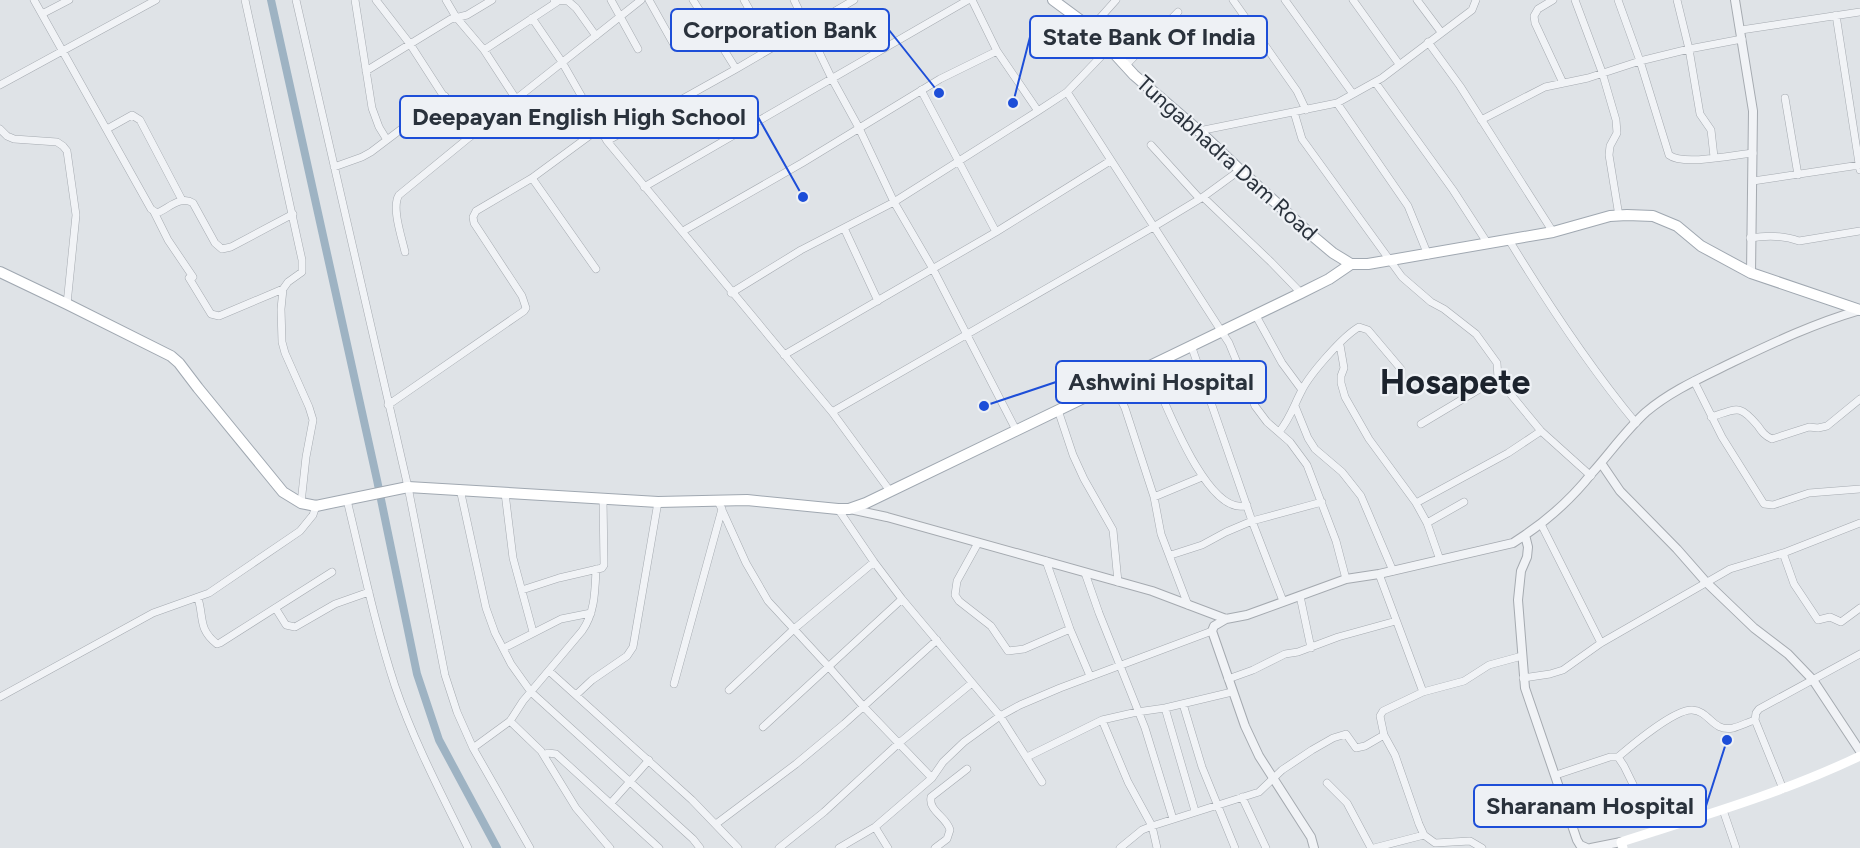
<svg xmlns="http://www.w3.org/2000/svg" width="1860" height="848" viewBox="0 0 1860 848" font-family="Figtree,sans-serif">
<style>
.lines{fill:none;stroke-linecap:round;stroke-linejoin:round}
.canal{stroke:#9eb3c3;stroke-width:8}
.minor-casing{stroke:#a5aab0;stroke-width:8}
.tertiary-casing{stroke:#a5aab0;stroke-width:10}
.primary-casing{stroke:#a0a8b1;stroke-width:12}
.minor{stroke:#f1f3f6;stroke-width:7}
.tertiary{stroke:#f1f3f6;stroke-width:8}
.secondary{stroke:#fff;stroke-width:9}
.primary{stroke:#fff;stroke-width:10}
.labels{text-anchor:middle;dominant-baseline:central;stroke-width:4.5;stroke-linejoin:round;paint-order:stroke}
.street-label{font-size:22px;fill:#2a323c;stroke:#eef1f5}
.town-label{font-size:34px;font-weight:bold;fill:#1c232d;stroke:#eef1f5}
.leader{fill:none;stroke:#1d4ed8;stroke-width:2}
.callout-dot{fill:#1d4ed8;stroke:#eef1f5;stroke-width:2}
.callout{fill:#eef1f5;stroke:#1d4ed8;stroke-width:2}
.callout-label{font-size:24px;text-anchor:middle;font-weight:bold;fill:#2a323c}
</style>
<rect width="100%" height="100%" fill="#dfe3e7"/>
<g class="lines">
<path class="canal" d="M271,0l106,480 40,194 22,66 58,108"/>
<defs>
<path id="minor" d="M34,0l117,209 6,4c12,-5 24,-18 36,-10l22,40 7,6 9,-2 62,-33
M245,0l57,260v12l-14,10 -5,7 -2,20 1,33 3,11 24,54 4,13 -7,37 -5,46
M296,0l112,487 37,188 12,37 16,36 57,100
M355,0l17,108 7,19 8,13
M376,0l34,44 60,93
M446,0l10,17 28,33 32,49
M554,0l14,1 8,7 20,28
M611,0l27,49
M649,0l24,43
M693,0l43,69
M744,0l9,16
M794,0l37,77 28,51 35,74 39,67 83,161
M972,0l25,51
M1233,0l64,91 9,19
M1285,0l68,94
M1353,0l46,64
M1417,0l24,32
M1553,0l-15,9 -4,7 1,7 28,60
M1575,0l27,72 14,48 1,13 -7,13 -1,9 10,61
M1618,0l22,61 29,94c14,11 65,0 84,-2
M1677,0l12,49 11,65 11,16 3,27
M42,14l27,-14
M1836,15l24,155
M532,18l30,44 45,79 225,271 58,79
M1091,28l25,-28
M1741,30l119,-18
M1428,42l32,44 93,146
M484,50l73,-48
M1126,65l52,-53
M366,71l85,-52 16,-4 25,-15
M1375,82l78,108 35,54
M0,85l156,-85
M921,90l75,142
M1067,92l162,251 26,63 12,16 23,20 17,23 29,76 10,38
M1785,98l13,77
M1337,103l71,103 20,49
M1294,112l8,27 100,138 29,25 13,7 32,25 21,29 1,15 5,7 38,46 50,45
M1481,120l64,-33 43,-9 52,-17 49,-12 53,-10
M0,129l7,7 7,3 43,3 6,4 4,5 9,64 -9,89
M107,129l25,-14 8,5 42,80
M1199,131l138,-28 45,-25 90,-68 4,-10
M607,141l129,-72 118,-69
M1151,145l49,54
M334,167l28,-10 9,-5 74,-56
M532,178l64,91
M1753,181l107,-16
M644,187l324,-187
M1203,197l68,65 30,31
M154,212l14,28 25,37
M844,228l34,73
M683,231l119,-68 138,-84 57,-28 41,60
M1750,238c18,-3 33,-3 49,3l61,-10
M1509,240c39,64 79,125 127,183
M405,252c-3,-14 -14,-45 -6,-57l117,-96 125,-99
M189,278l22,36 8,2 64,-27
M731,293l70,-43 93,-48 144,-91 29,-19 42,-44
M1255,314l27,49 20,27
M1191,345l61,176 31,80
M1340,345l4,23 -3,8v7l4,14 24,42 47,64 11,20 13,37
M784,355l212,-123 114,-71
M1149,366c13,28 58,154 98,139
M1694,381l28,56 42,67 9,1 36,-12 51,-4
M1113,384l12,24 29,89 7,37 27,71
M388,405l136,-94 2,-3 -4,-12 -48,-73 -1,-6 3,-6 56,-33 68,-50
M1295,406l13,32 7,11 27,23 19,24 32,75
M1058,410l15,45 11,24 29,51 5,52
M832,412l323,-186 48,-29 37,-27
M1711,417c26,-8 28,-14 47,9 4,6 7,10 14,13l37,-12 9,1 9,-2 33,-27
M1421,424l77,-46
M1279,432c11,-13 15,-27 23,-42 8,-16 41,-54 57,-63l9,3 33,39
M460,489l26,119 9,25 16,31 20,28 162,147 7,9
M505,493l8,65 20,74
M1154,497l48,-20
M347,500c15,62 28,125 48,186 19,56 47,109 73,162
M718,501l28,62 22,38 60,65 35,40 69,72
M1416,503l92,-50 33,-22
M838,509l36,53 28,37 98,117 42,66
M1427,523l37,-21
M1541,524l60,119
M978,543l-21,38 -2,14 4,6 32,25 17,25 16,-2 46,-20
M1783,553l11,31 24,36 12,-3 11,5 19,-14
M1171,555l31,-10 24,-13 26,-11 70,-19
M1046,561l24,68 20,47
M1085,573l14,40 46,115 28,91
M1379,574l44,118
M522,590l37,-12 43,-10 2,-3 -1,-67
M1300,596l11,52
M198,598c6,20 0,31 19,46l3,-1 112,-71
M276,609l10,16 9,2 40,-23 34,-12
M504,648l57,-29 30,-6
M549,671l143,129 46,48
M1523,678l27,-4 13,-4 38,-27 129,-74 56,-17 74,-29
M1228,679l25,-9 32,-16 13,-2 40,-15 58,-16
M674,684l48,-175
M729,690l65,-61 80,-67
M576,695l16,-15 35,-24 6,-9 25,-145
M0,697l153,-84 56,-20 91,-62 13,-16 3,-9
M1183,704l19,63 33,81
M1165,708l30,103
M1102,720l26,62 24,44 5,22
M510,721l31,30 35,57 34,40
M763,727l139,-128
M473,748l37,-27 13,-20 59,-70c13,-18 13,-40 14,-62
M544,755l4,-2 8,1 103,94
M1027,757l75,-37 35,-8 28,-4 67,-16
M1618,757c14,-12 57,-48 74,-47 18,1 20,22 41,18 8,-2 15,-6 22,-8
M1556,775l54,-18h8l6,9 32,65
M1327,783l20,20 24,45
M1783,789l-28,-69 1,-7 3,-4 101,-55
M1242,797l24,51
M611,803l38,-43
M1723,810l13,38
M716,824l80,-60 48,-40 93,-84
M875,827l13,21
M779,848l45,-36 75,-69 73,-60
M839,848l36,-21 57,-49 11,-16 21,-20 36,-26 20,-11 40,-17 152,-57
M935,848l12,-9 3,-9c-3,-13 -22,-19 -19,-33l36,-28
M1120,848l22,-18 10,-4 107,-34 23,-22 30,-20 21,-12 13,-4 10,14 9,-2 19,-11
M1374,848l50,-13
M1482,848l-12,-7 -35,2 -11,-8 -5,-11 -24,-69 -11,-20 -4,-19 3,-5 40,-19 41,-11 25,-16 33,-9"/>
<path id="tertiary" d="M1735,0l18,111 -2,162
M1601,463l19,28 57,58 29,33 48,46 34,26 25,26 47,71
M850,509l37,8 265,74 74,28 21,-4 99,-36 33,-5 134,-31 12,-8
M1226,619l-12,7 -2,5 33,95 14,30 52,81 3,11
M1587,848l-7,-3 -3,-5 -52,-152 -7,-88 3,-29 6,-14 1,-10 -3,-12c25,-17 48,-38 67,-62 18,-20 34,-43 54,-61 26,-22 57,-35 87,-50 42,-20 82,-39 127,-52
M1591,848l30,-6"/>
<path id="primary" d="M1053,0l38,28 43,47 65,56 41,39 68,62 25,21 18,11
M0,272l67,32 104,52 8,7 19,25 85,104 18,11 15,3 92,-19 250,15 89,-2 91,9h11l17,-6 435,-210 28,-14 22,-15h17l185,-32 57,-16 17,-1 26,1 24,10 24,20 50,27 109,37"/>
</defs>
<use href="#minor" class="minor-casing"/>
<use href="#tertiary" class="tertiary-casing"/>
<use href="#primary" class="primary-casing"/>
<use href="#minor" class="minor"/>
<use href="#tertiary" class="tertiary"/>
<path class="secondary" d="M1623,848l-2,-6c81,-26 162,-49 239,-86"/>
<use href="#primary" class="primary"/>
</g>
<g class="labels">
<g class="street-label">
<text transform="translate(1227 158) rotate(42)">Tungabhadra Dam Road</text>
</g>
<g class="town-label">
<text x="1455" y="382">Hosapete</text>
</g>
</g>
<path class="leader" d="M939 93L889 30M1013 103L1030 37M803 197L758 117M984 406L1056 382M1727 740L1706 806"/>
<g class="callout-dot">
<circle cx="939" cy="93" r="6"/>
<circle cx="1013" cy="103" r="6"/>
<circle cx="803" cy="197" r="6"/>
<circle cx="984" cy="406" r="6"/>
<circle cx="1727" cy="740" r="6"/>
</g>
<g class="callout">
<rect x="671" y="9" width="218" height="42" rx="6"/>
<rect x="1030" y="16" width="237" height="42" rx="6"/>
<rect x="400" y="96" width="358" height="42" rx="6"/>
<rect x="1056" y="361" width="210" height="42" rx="6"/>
<rect x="1474" y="785" width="232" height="42" rx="6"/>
</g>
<g class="callout-label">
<text x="780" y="38">Corporation Bank</text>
<text x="1149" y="45">State Bank Of India</text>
<text x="579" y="125">Deepayan English High School</text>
<text x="1161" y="390">Ashwini Hospital</text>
<text x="1590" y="814">Sharanam Hospital</text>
</g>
</svg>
